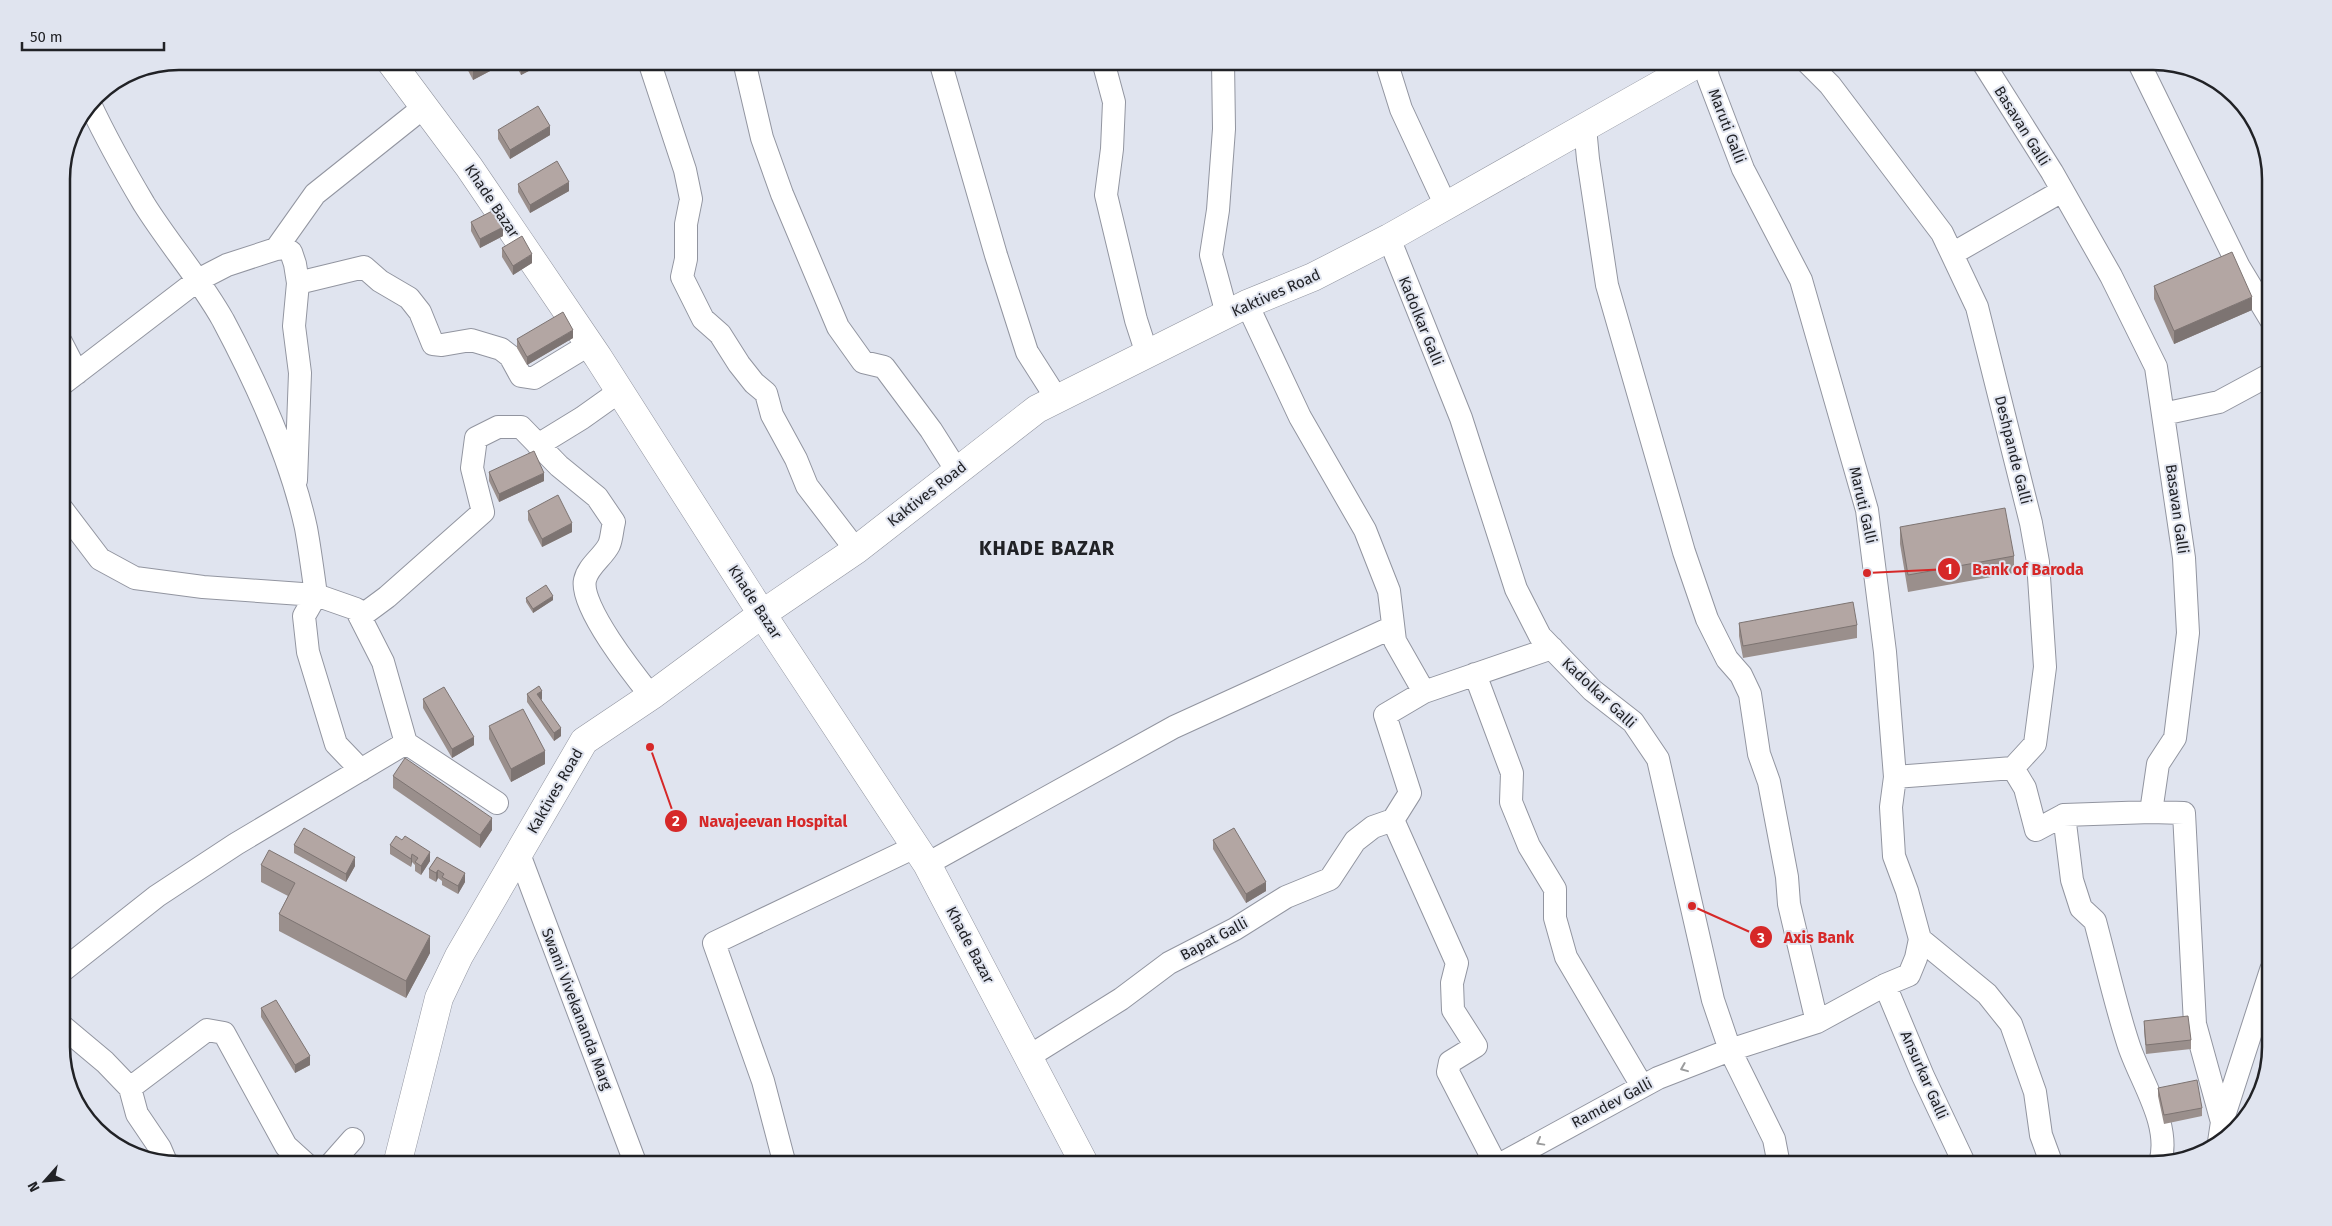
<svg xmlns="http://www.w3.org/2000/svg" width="2332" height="1226" viewBox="0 0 2332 1226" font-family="'Fira Sans',sans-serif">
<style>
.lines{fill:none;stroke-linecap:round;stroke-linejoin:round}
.minor-casing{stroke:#9295a0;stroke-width:24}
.major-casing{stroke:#9295a0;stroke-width:29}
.minor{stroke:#fff;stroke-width:22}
.major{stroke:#fff;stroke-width:28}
.wall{fill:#9a8f8c}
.shaded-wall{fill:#7d7472}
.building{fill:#b3a6a3;stroke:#7d7472}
.oneway{stroke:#9b9c9d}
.labels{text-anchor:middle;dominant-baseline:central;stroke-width:4;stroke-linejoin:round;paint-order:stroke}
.street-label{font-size:15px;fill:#212226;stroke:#e0e4ef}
.district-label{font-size:20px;font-weight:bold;letter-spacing:1px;fill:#212226;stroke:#e0e4ef}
.rim{fill:none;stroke:#212226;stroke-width:2.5}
.leader{fill:none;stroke:#d62828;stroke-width:2}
.callout-dot{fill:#d62828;stroke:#e0e4ef;stroke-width:2}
.mark-label{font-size:15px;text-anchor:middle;font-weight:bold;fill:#fff}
.callout-label{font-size:16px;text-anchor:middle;font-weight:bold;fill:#d62828;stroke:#e0e4ef;stroke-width:4;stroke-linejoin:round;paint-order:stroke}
</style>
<rect width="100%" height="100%" fill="#e0e4ef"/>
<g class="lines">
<defs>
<path id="minor" d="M649,61l36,109 6,29 -5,25v35l-4,18 21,42 17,15 19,30 15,19 12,10 6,22 24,44 11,27 49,64
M744,61l18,77 20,56 56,133 25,35 21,5 47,63 26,41
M940,61l56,194 31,97 30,47
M1103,61l11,41 -2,47 -6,46 30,125 11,34
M1223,61l1,68 -6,81 -7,45 16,59
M1386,61l15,48 45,97
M1806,61l24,24 112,148 35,74 54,216 7,39 7,105 -10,77 -22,24 -118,9
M1982,61l70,111 59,104 45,91 28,191 4,75 -13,105 -17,26 -7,48 -87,3 -28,15 -11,-42 -12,-20
M2138,61l101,206 32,53
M90,104c16,34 35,68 54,100 25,40 56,75 79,116 33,62 68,139 83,208 4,22 7,45 10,67l40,14 27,53 23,81
M1585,127l3,32 19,126 77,267 23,67 20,40 14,16 9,19 9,60 10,28 18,95 2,27 28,118
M1389,238l72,180 55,171 24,47 52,54 41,32 25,37 55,241 17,50 44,89 5,26
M276,249l39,-55 109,-87
M1952,254l110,-63
M298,283l66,-16 16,14 29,17 11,14 13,32 9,1 29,-5 30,9 9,7 11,20 13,2 56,-34
M1247,304l53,113 65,113 24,61 6,50 29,51 128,-44
M61,342l16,31
M61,385l137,-105 29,-15 49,-16 8,-1 7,4 4,12 3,19 -4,43 6,47 -4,107
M2163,414l56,-12 52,-28
M538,445l44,-27 38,-27
M62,509l38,50 35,19 68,9 113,8 -12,21 4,36 28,92 25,26
M360,617l27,-20 96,-85 -11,-44 4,-30 22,-11h23l38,39 38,31 17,25c-2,7 -2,16 -5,23 -6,12 -21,21 -24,35 -6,26 50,96 66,116
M1475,674l37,99 -1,29 18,44 26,43v29l11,39 76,129
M1424,692l-39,23 25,78 -17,27 64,143 -5,20 1,27 23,36 -26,16 -2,10 48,93
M2151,812l33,1 11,211 27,98
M2064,815l8,65 9,28 14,13c11,41 20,82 33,122 11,36 44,81 32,120
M519,854l117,311
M927,864l247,-137 219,-100
M1920,939l67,55 24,30 24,68 6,43 11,30
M62,971l95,-75 79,-52 170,-101 91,60
M1885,985l38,91 42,89
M62,1026l43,36 25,26
M1028,1057l93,-58 48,-36 66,-34 51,-32 44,-18 25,-38 18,-14 20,-7
M2219,1142l3,-20 49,-152
M166,1162l-6,-14 -23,-34 -7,-26 77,-58 17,3 62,113 21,19
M330,1165l23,-26
M785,1165l-22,-84 -49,-138 201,-96
M1499,1165l159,-87 72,-28 87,-28 68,-37 24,-10 7,-17 4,-19 -13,-48 -13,-35 -3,-49 4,-30 -10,-125 -18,-142 -66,-230 -58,-111 -35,-92 -3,-16"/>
<path id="major" d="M390,61l79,106 129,190 164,257 165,250 158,301
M397,1165l42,-167 20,-42 125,-215 67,-45 111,-82 94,-64 181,-141 210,-105 66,-27 76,-39 313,-177"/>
</defs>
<use href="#minor" class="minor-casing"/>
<use href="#major" class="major-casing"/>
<use href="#minor" class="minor"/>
<use href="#major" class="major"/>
</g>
<path class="wall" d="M463,61h46l-36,19z
M514,61h34l-27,14z
M498,130l52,5 -40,24 -12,-20z
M518,184l51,7 -39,22 -12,-21z
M471,222l32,14 -23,12 -9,-17z
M502,248l30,15 -19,12 -11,-18z
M2154,286l98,24 -78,34 -20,-45z
M573,338l-46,27 -10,-17v-9z
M489,472l55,9 -45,21 -10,-21z
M528,511l44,21 -30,15 -14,-27z
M1900,527l114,29v17l-106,19 -8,-48z
M526,598l27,2 -20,13 -7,-11z
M1739,623l118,2v13l-114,20 -4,-22z
M527,694l15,5 -1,1 20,36 -7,5 -27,-39z
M423,699l51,46 -22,13 -29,-50z
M489,726l56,38 -34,18 -22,-43z
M393,776l99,54 -12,18 -87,-60z
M1213,840l53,51 -20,12 -33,-54z
M294,845l61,21 -9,16 -52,-29z
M390,845l40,16 -9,14 -6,-4v-6l-3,-3 -1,5 -21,-13z
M437,857l28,25 -7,12 -16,-9v-4l-4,-3 -2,4 -7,-4v-9z
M261,865l169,88 -24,45 -127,-67v-17l9,-18 -27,-14z
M261,1008l49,57 -15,8 -34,-56z
M2144,1021l47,19v9l-45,5 -2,-24z
M2158,1088l44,20v8l-38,8 -6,-28z"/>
<path class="shaded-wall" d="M485,61h24l-36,19v-12z
M523,61h25l-27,14v-13z
M550,126v9l-40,24v-9z
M569,182v9l-39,22v-8z
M503,227v9l-23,12v-9z
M532,254v9l-19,12v-9z
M2252,297v13l-78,34v-13z
M573,330v8l-46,27v-8z
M544,473v8l-45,21v-8z
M572,523v9l-30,15v-8z
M553,596v4l-20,13v-4z
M542,691v8l-5,4v-9z
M561,728v8l-7,5v-8z
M474,737v8l-22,13v-9z
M545,751v13l-34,18v-13z
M492,818v12l-12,18v-13z
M430,852v9l-9,14v-9z
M412,854v8l-1,5v-8z
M355,857v9l-9,16v-8z
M438,870v8l-2,4v-9z
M465,873v9l-7,12v-8z
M1266,882v9l-20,12v-9z
M430,936v17l-24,45v-17z
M310,1056v9l-15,8v-8z"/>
<path class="building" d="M469,61h16l-12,7z
M538,106l12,20 -40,24 -12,-20z
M557,161l12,21 -39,23 -12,-21z
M494,210l9,17 -23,12 -9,-17z
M522,236l10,18 -19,12 -11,-18z
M2232,252l20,45 -78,34 -20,-45z
M563,312l10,18 -46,27 -10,-18z
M534,451l10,22 -45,21 -10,-22z
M558,495l14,28 -30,16 -14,-28z
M2005,508l9,48 -106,19 -8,-48z
M546,585l7,11 -20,13 -7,-11z
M1853,602l4,23 -114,21 -4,-23z
M539,686l3,5 -5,3 24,34 -7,5 -27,-39z
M444,687l30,50 -22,12 -29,-50z
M523,709l22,42 -34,18 -22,-43z
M405,758l87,60 -12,17 -87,-59z
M304,828l51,29 -9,17 -52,-29z
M1234,828l32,54 -20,12 -33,-54z
M396,836l6,4 3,-4 25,16 -9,14 -6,-4 3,-4 -6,-4 -1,5 -21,-14z
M269,850l161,86 -24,45 -127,-67 16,-31 -34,-18z
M437,857l28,16 -7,13 -16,-9 2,-3 -6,-4 -2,3 -7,-4z
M276,1000l34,56 -15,9 -34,-57z
M2188,1016l3,24 -45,5 -2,-24z
M2197,1080l5,28 -38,7 -6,-27z"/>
<defs><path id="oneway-chevron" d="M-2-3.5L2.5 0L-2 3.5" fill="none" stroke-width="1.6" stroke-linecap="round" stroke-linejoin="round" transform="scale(1.25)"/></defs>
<g class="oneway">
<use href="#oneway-chevron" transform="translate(1684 1068) rotate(158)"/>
<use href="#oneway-chevron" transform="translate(1540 1142) rotate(151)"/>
</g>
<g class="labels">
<g class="street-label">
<text transform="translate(1727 126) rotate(69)">Maruti Galli</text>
<text transform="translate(2022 126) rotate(58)">Basavan Galli</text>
<text transform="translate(492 201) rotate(56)">Khade Bazar</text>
<text transform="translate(1276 293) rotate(-24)">Kaktives Road</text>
<text transform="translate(1421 321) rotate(68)">Kadolkar Galli</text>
<text transform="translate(2013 450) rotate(76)">Deshpande Galli</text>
<text transform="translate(927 494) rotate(-38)">Kaktives Road</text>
<text transform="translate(1863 505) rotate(77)">Maruti Galli</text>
<text transform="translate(2177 509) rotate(82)">Basavan Galli</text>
<text transform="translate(755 602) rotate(57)">Khade Bazar</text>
<text transform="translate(1599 693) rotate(43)">Kadolkar Galli</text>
<text transform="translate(555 791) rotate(-60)">Kaktives Road</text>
<text transform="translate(1214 939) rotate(-28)">Bapat Galli</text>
<text transform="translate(970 945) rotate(62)">Khade Bazar</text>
<text transform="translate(577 1009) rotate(69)">Swami Vivekananda Marg</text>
<text transform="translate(1924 1075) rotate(66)">Ansurkar Galli</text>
<text transform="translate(1612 1103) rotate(-28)">Ramdev Galli</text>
</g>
<g class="district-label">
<text x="1047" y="548">KHADE BAZAR</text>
</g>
</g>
<path d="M0 0H2332V1226H0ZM179 70H2153A109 109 0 0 1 2262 179V1047A109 109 0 0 1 2153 1156H179A109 109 0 0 1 70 1047V179A109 109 0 0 1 179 70Z" fill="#e0e4ef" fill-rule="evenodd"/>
<path class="rim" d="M179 70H2153A109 109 0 0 1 2262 179V1047A109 109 0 0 1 2153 1156H179A109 109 0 0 1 70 1047V179A109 109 0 0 1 179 70Z"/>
<path class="leader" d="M1867 573L1949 569M650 747L676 821M1692 906L1761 937"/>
<g class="callout-dot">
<circle cx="1867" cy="573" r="5"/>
<circle cx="650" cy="747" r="5"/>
<circle cx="1692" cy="906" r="5"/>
<circle cx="1949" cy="569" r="12"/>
<circle cx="676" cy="821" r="12"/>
<circle cx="1761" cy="937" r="12"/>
</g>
<g class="mark-label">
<text x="1949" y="574">1</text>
<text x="676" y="826">2</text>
<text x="1761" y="943">3</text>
</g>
<g class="callout-label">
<text x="2028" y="575">Bank of Baroda</text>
<text x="773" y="827">Navajeevan Hospital</text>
<text x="1819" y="943">Axis Bank</text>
</g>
<g transform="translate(45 1181) rotate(243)" stroke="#e0e4ef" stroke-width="4" paint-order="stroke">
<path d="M0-4L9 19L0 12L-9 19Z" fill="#212226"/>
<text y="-8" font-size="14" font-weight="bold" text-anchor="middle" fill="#212226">N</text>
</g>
<path d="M22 42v8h142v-8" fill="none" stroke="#212226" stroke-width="2.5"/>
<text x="30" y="42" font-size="15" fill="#212226" stroke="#e0e4ef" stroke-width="4" paint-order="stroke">50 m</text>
</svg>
